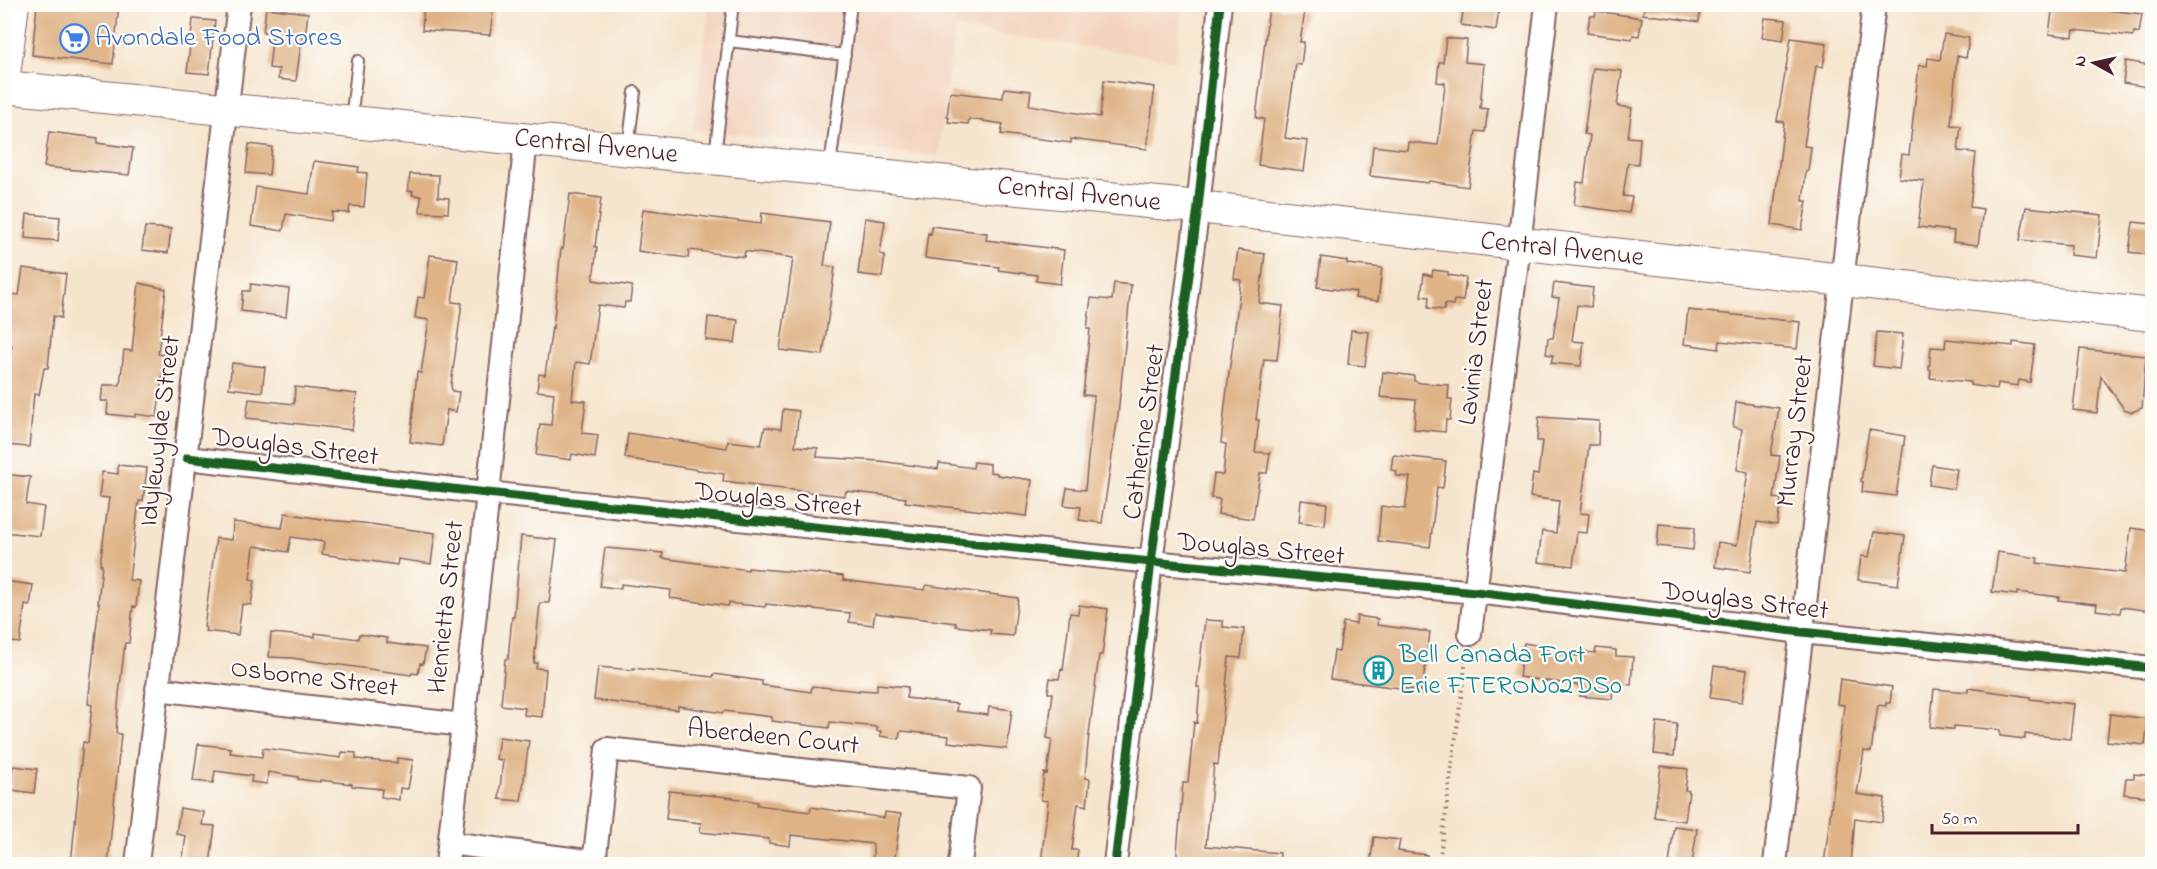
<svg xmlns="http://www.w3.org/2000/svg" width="2157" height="869" viewBox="0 0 2157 869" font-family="'Indie Flower',sans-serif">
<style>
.built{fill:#f3d4bf}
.building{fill:#dfb386}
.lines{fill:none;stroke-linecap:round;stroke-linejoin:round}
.service-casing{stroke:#866464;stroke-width:14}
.minor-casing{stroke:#866464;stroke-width:26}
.secondary-casing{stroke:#866464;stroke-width:34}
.path{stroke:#866464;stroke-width:4;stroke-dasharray:1.5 4.5;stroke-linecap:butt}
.service{stroke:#fff;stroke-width:10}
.minor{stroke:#fff;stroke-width:22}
.secondary{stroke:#fff;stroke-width:32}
.cycleway-casing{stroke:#fdfcf7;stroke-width:13}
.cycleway{stroke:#1b5e20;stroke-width:9}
.labels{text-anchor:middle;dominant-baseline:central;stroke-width:4.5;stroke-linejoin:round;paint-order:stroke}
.shop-label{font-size:27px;fill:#366cbe;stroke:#fdfcf7;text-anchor:start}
.street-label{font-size:27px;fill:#4a1f2b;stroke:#fdfcf7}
.culture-label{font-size:27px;fill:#0d838f;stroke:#fdfcf7;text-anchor:start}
</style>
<rect width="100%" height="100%" fill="#fdfcf7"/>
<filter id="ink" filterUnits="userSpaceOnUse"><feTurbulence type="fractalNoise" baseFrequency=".0167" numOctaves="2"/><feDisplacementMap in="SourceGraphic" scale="12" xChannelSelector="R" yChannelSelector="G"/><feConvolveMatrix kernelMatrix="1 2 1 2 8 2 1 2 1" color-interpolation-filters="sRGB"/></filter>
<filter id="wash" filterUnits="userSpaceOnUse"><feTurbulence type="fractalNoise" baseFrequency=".008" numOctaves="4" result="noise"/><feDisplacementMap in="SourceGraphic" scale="24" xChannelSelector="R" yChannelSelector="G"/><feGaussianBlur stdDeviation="1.35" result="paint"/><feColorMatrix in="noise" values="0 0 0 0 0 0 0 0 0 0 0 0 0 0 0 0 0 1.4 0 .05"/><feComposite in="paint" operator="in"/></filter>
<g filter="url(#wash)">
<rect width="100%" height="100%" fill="#f6e5ce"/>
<path class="built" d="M709,5h473l-6,55 -221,-32 -17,128 -245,-26z"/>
<g id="blocks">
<path class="building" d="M37,4h82l-6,60 -81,-9z
M424,4h70l-4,31 -68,-5z
M1464,4h36l-4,26 -35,-5z
M1644,4h57l-2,18 -56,-8z
M2053,4h21v2l68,8 -3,19 -5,-1 -1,4 -59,-6 -1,7 -24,-3z
M1269,6l36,5 -5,31h4l-3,23 -5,-1 -11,74 23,3 -4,30 -46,-6 6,-46 -8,-1z
M266,8l42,5 -3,24h-3l-6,44 -18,-2 1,-10 -10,-1 4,-35 -10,-1z
M1596,11l46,7 -3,18 -6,-1 -1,4 -45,-6 3,-17h5z
M1765,18l21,2 -3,20 -21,-3z
M193,19l22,2 -6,53 -22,-2z
M1944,34l25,4 -3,20 -9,-2 -6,69 10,1 -3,25 18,2 -6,54 13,2 -5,36 -25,-3 1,-11 -36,-4 6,-46 -25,-3 3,-24 7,1 10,-90 8,1 1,-8 12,2z
M1446,38l21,2 -2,22 19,2 -4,44 8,1 -3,23 -9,-1 -8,56 -39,-6 -1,2 -58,-7 3,-30 34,4 1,-8 30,3 7,-60v-2l-8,-1 2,-20h4z
M1791,38l36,5 -4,24 -7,-1 -12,80 7,1 -3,24h-2l-3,30h4l-5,29 -30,-5 12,-103 -7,-1z
M2126,61l24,4 -3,22 -24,-4z
M1593,68l29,3 -5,35 15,2 -4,29 12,1 -2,26 -10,-1 -5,33 9,1 -3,16 -55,-8 3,-23 7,1 6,-48 -6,-1z
M1104,80l51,7 -8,62 -76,-10v4l-70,-9 2,-10 -34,-5 -1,5 -20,-2 1,-4 -2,-1 3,-25 53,6 1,-10 27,3 -2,14 71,12z
M49,132l49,6 -1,5 36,5 -4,27 -85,-8z
M249,144l23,3 -3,28 -23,-2z
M314,161l45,6 -1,5 9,1 -3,34 -14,-1 -1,7 -17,-1 -1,9 -45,-7 -3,17 -32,-5 5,-39 53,7z
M410,174l29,1 -1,22 11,1 -1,15 -28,-1 1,-16 -9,-1 1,-4h-5z
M570,194l31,4 -6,49h2l-4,33 39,6 -2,16h-5l-1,6 -26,-3 -8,59 -14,-2 -4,38 14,1 -4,32 16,2 -3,23 -23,-4 -1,6 -35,-5 4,-31 11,1 3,-32 -17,-2 2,-17 6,1 7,-48 1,1 8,-80 2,1z
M2026,207l76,8 -5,43 -27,-3 1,-10 -51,-5z
M643,209l118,15 1,-11 68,9 -6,44 11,1 -12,88 -43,-5 13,-92 -48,-7 -1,6 -55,-7 -1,8 -50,-7z
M27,214l33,3 -2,24 -33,-3z
M865,218l20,3 -5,33 5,1 -3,22 -24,-3z
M2133,222l19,2v31l-23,-3z
M931,226l56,7 -1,7 78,10 -4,34 -24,-3 1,-6 -39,-5 1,-3 -74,-9 3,-25 3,1z
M145,227l26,2 -3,24 -26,-3z
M1238,250l27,4 -6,49 24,3 -6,54 -13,-1 -8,61h3l-4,32 15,1 -3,20h-7l-7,46 -35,-5 2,-15 -9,-1 3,-24 9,1 3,-31 -5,-1 4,-38 16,-125 -7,-1z
M430,255l28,4 -6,43 10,1 -11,82 1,6 7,1 -3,20 -9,-2 -5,36 -32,-4 7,-70 4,1 8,-53 -14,-2 3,-21 6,1z
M1321,257l26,4v3l35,4 -4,33 -23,-3 1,-6 -39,-5z
M23,268l43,6 -5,44 -8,-2 -5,52h-4l-5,27 -5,-1 -5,53 -25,-2v-43l8,-57 -6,-1 6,-50 7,1z
M1433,270l15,2v3l18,3 -3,23 -9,-1 -1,5 -8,-1 -1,6 -16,-2 1,-11 -8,-1 3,-22 8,2z
M139,283l27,6 -8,65 7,1 -8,62 -22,-3v3l-28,-3 1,-13h-7l2,-16h17l4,-35 8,1z
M1114,283l17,2 -13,130 -16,108 -23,-3 2,-13 -17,-2 3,-17 18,2 9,-94 -11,-1 7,-66h-3l4,-31 21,2z
M1554,283l39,5 -2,19 -14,-2 -5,36 12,1 -3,24 -30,-3 2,-8 -7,-1 2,-16h5l6,-40 -7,-1z
M251,284l38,5 -3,28 -45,-6 2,-20h7z
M1688,310l112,12 -3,27 -77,-8 -1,8 -35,-5z
M708,317l30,3 -3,23 -29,-3z
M1351,330l18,2 -4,34 -17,-2z
M1877,332l26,2 -4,35 -26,-3z
M1946,339l67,7v-4l22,3 -5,37 -11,-2 -1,6 -20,-3 -1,6 -27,-4v-3l-40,-4 1,-8h-2l2,-23 14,1z
M2080,349l66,7 -4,52 -10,4 -8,-3 -23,-33 -4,37 -24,-3z
M232,363l33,4 -3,25 -33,-4z
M1383,372l31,4v5l7,2 28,2 -1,14h4l-2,21h-4l-1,12 -31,-3 2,-29 -36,-3z
M295,387l62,7 -5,36 -106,-12 3,-19 45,5z
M1736,402l43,6 -8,47 9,1 -6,42 7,1 -4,26 -20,-3 -7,50 -35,-5 3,-25 19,3 11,-73 -11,-2 5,-41 -9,-2z
M783,409l16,2 -4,35 23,2 -1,9 63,4 58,8 1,-6 34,5 1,-6 16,2v8l7,1v2l35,5 -5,36 -122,-14 1,-4 -60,-7 -1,5 -88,-10v-1l-34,-4 1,-7 -99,-16 3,-25 99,15 1,-7 33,4 4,-18 16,2z
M1539,417l60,4 -1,24h-9l-9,68 9,1 -2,19 -10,-1 -4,34 -35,-4 4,-31 14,2 3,-32 -29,-4 3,-23 5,1 4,-34h-5z
M1869,430l36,6 -9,60 -34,-4 1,-10 -2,-1z
M1393,455l53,6 -3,27 -6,-1 -7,60 -52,-6 3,-35 24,3 5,-32 -14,-1 1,-5 -6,-1z
M118,465l29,3 -4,33h-4l-10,79 10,1 -3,26 -3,-1 -4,37h-4l-6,51 -3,39 5,1 -13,130h-37l12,-122 5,1 4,-38 -4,-1 11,-101h-1l4,-38h-2l9,-67 -10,-1 3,-25 16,2z
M1932,465l25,4 -3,20 -25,-4z
M4,474l26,3 -4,27 18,3 -4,29 -36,-4z
M1301,500l26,3 -2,22 -26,-3z
M285,513l42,7 36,3 72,10 -4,31 -33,-5 -1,6 -75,-11 2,-12 -33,-5 -3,15 -34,-6 -4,33 5,1 -4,25 -9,-1 -4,31 -33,-4 1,-3 -2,-1 12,-89 16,2 1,-18 49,6z
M1659,524l36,3 -2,23 -36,-4z
M2131,528l21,3v80l-31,-4 -1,6 -24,-3 1,-6 -39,-4 1,-3 -42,-5v3l-25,-3 6,-40 40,6 -1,5 88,10z
M1874,532l31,4 -7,49 -40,-5 3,-24 8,1z
M521,536l36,4 -8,63h-9l-6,60h3l-1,5 10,1 -4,48 -18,-2 1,-7 -24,-3 4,-46h3l4,-42h2z
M605,548l58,5 -1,5 86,12v-2l70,6v-1l25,3v4l46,6 36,4 1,-5 92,13 -5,38 -23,-2 1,-4 -35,-4v-3l-81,-10 -2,12 -24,-3 1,-9 -84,-9 -1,3 -36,-4 -1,3 -58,-8 1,-8 -50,-6v5l-21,-3z
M4,581l29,4 -3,21 -5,-1 -5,38 -16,-2 4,-39h-4z
M1079,605l29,4 -6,46h-3l-11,88 -3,35 5,1 -3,27 -9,-2 -6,46h6l-2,14h-35l7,-63 -7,-1 3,-27 3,1 5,-35 -5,-1 6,-45h-5l2,-15 9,1 2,-10 2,1 7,-57 8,1z
M1357,616l21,3 -1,6 53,7 -8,59 -92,-12 4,-28 5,1 4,-30 13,2z
M1205,620l18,1v6l21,2 -3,29 -12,-1 -11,108 -4,-1 -8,82 74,7 -1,11h-103l7,-81h5l6,-61 3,1 3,-36h-3z
M271,633l44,4v-4l43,6 1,-5 28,4v5l39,5 -3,16 -3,-1 -2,11 -6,-1 -1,2 -119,-17 -23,-1z
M1524,643l24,4 -1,5 37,5 1,-5 10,1 1,-5 20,2v6l17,1 -2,28 -18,-2 -1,16 -32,-3 1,-10 -62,-9z
M1714,666l33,4 -5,32 -32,-4z
M598,667l35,3v-2l80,9 1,-3 48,7v4l49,7 1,-6 47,5v-1l18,1v-7l31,3 -2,11 51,6 -1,7 32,4 1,-8 23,3 -5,39 -59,-7 1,-6 -47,-5 -2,1 -1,7 -19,-3 1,-5h-4v-4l-47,-5 -1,6 -57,-7v-4l-48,-6 -1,2 -45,-7v4l-84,-10z
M1840,679l52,8 -2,16h-4v3l-8,-1 -7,47 -7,-1 -7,43 28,4 -3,24 -27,-4 -4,46h-27l20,-159 -7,-1z
M1968,688l62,9v2l44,5 -4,35 -45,-5v5l-25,-3v-6l-46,-4v3h-4l-20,-2 4,-38 34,3z
M2110,714l38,5 -3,26 -38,-4z
M1657,722l20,2 -3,32 -20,-2z
M499,737l30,4 -8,60 -22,-2 4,-39 -7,-1z
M198,744l33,4 -1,5 32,4 1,-9 78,10 1,-6 14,1v6l41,4v-5l16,2 -5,29 -8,-1 -1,12 -18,-3 1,-8 -30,-3v-2l-32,-4v2l-22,-3v-2l-30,-5 -1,12 -16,-2 1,-6 -37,-5 -2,12 -20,-2z
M13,766l24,3 -3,24 -24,-3z
M1661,766l27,3 -3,21 4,1 -4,30 -31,-4z
M2134,774l18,2v21l-28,-3 2,-16h8z
M669,791l58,6 31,5 -1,3 53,7 1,-5 73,11 1,-6 16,2 -7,50h-16l1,-5 -6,-1v-14l-82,-9 -1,11 -21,-3v-4l-69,-7 1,-9 -35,-4z
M180,808l24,4 -2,13 13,1 -5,38h-28l4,-28 -10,-2z
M1674,826l23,3 -5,35h-23z
M1374,837l26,3 -2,11 29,4v9h-57z"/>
</g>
</g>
<g filter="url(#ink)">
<use href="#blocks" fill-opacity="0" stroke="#866464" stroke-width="1.5"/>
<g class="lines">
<defs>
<path id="service" d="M729,41l116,14
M351,120l7,-59
M628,148l7,-56
M715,156l18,-152
M830,166l21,-162"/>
<path id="minor" d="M187,458l300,35 664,69 325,30 326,40 350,36
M1470,634l49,-389 28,-241
M157,689l306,36
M450,843l144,19
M137,864l102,-860
M447,864l16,-139 63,-585
M594,864l13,-115 362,39 -9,76
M1115,864l36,-302 47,-355 22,-203
M1775,864l99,-860"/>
<path id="secondary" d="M4,75l9,-71
M4,87l1194,120 954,108"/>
</defs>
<use href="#service" class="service-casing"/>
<use href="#minor" class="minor-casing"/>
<use href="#secondary" class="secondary-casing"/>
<path class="path" d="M1439,864l28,-212"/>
<use href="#service" class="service"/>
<use href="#minor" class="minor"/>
<use href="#secondary" class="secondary"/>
<defs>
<path id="cycleway" d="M187,458l300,35 664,69 325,30 326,40 350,36
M1115,864l36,-302 47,-355 22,-203"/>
</defs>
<use href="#cycleway" class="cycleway-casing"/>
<use href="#cycleway" class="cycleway"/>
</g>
</g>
<defs>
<symbol id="supermarket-ring" viewBox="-11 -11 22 22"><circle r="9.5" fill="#fdfcf7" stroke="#3f7fe0" stroke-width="1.5"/><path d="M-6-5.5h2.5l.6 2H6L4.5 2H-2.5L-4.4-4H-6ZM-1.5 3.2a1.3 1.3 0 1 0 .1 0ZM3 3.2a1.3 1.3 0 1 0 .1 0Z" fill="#3f7fe0"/></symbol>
<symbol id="building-ring" viewBox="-11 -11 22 22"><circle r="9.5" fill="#fdfcf7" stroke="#0f9aa8" stroke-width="1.5"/><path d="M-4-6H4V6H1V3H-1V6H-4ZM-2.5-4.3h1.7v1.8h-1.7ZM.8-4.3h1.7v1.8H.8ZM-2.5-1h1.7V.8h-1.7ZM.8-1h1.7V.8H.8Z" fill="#0f9aa8"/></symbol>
</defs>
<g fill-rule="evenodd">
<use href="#supermarket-ring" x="58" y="22" width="33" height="33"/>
<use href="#building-ring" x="1362" y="654" width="33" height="33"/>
</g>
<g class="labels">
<g class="shop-label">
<text x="95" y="38">Avondale Food Stores</text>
</g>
<g class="street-label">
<text transform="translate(596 147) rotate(6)">Central Avenue</text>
<text transform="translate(1079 195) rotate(6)">Central Avenue</text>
<text transform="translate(1562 250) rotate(6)">Central Avenue</text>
<text transform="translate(1477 352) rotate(-83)">Lavinia Street</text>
<text transform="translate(161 431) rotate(-83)">Idylewylde Street</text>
<text transform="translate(1796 431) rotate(-83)">Murray Street</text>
<text transform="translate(1145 432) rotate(-82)">Catherine Street</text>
<text transform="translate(295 448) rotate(7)">Douglas Street</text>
<text transform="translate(778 501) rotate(6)">Douglas Street</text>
<text transform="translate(1261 550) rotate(5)">Douglas Street</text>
<text transform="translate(1745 602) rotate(7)">Douglas Street</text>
<text transform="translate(447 607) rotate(-84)">Henrietta Street</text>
<text transform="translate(314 679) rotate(7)">Osborne Street</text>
<text transform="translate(773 738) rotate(6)">Aberdeen Court</text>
</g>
<g class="culture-label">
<text x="1399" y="655">Bell Canada Fort<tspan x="1399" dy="31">Erie FTERON02DS0</tspan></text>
</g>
</g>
<rect width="2157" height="869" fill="none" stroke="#fdfcf7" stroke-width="24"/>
<g transform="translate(2094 63) rotate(278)" stroke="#fdfcf7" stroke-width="4.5" paint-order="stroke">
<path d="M0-4.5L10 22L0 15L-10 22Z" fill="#4a1f2b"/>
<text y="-9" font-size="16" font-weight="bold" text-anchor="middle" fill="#4a1f2b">N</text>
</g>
<path d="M1932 824v9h146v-9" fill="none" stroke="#4a1f2b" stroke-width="3"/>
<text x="1941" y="824" font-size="18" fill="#4a1f2b" stroke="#fdfcf7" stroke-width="4.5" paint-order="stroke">50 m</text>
</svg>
